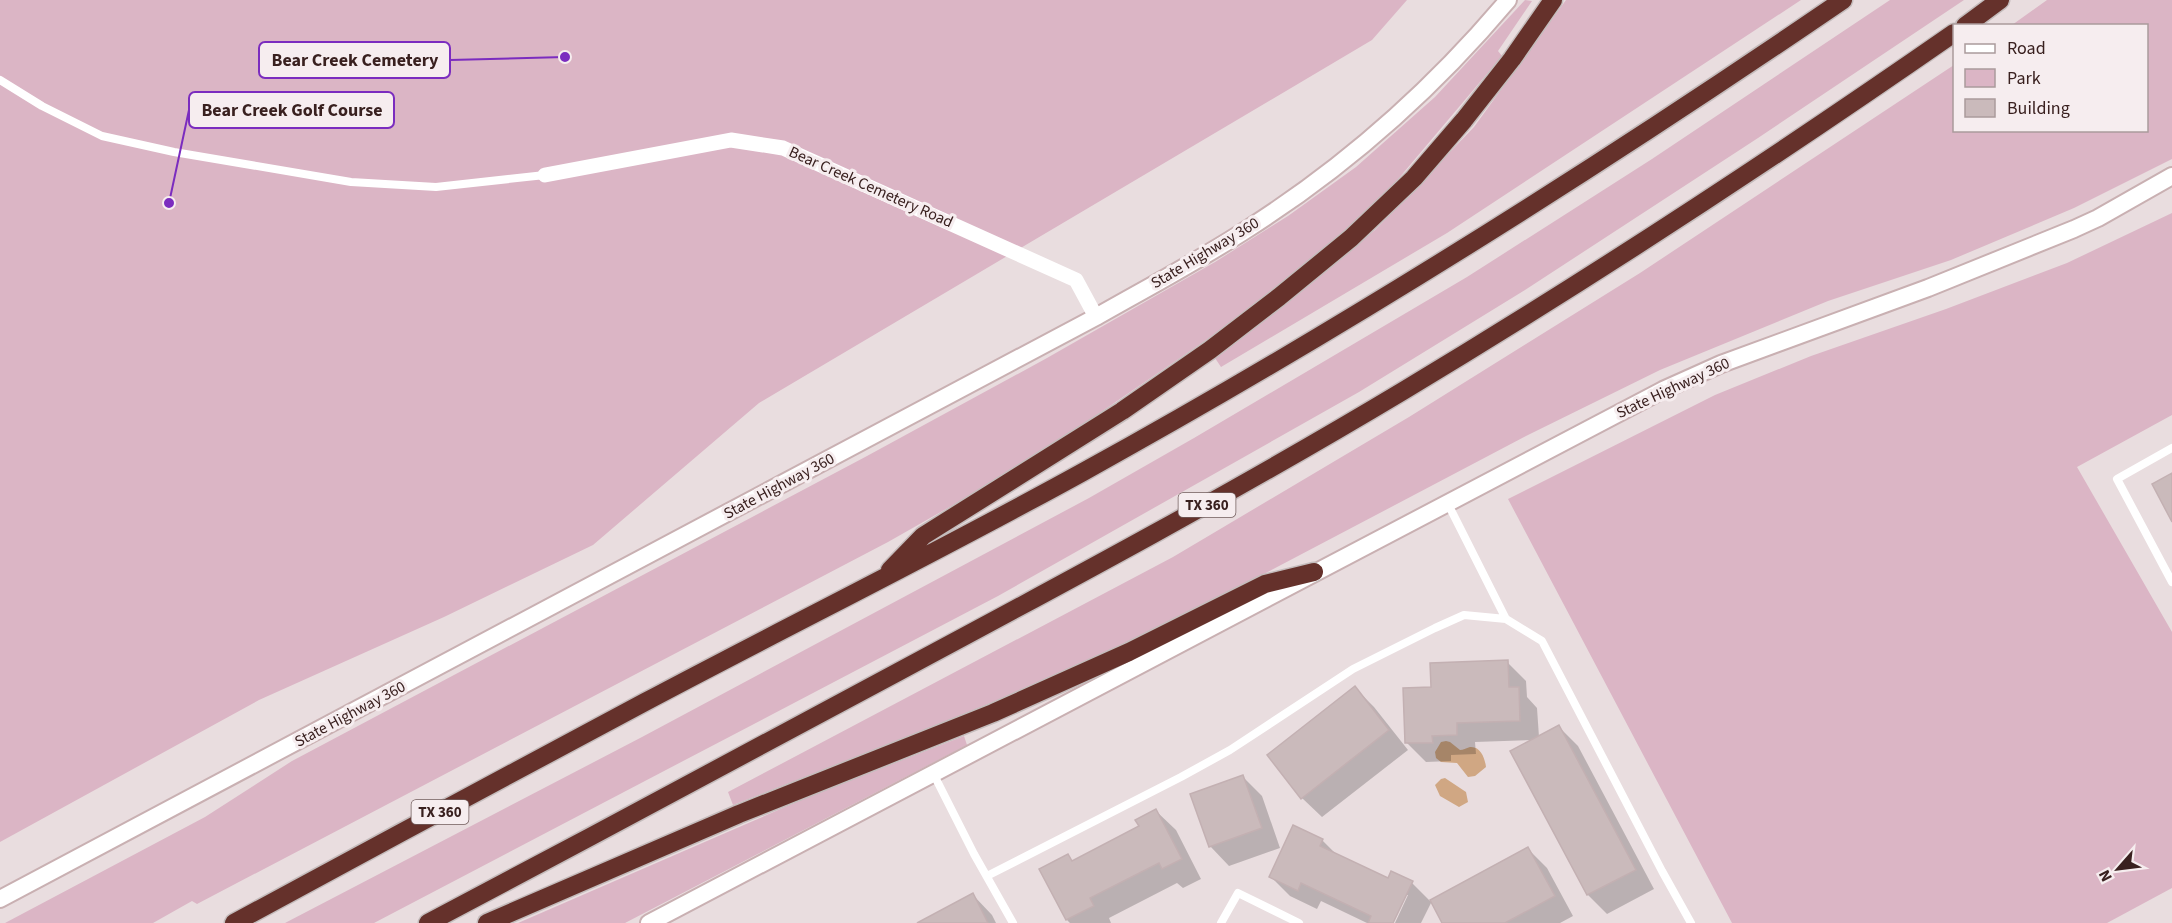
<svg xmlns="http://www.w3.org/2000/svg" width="2172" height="923" viewBox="0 0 2172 923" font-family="'Source Sans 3',sans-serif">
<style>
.green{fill:#dbb5c5}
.water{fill:#d0a783}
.shadow{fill:#0003}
.building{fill:#cababb;stroke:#c3b0b2;stroke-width:1.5}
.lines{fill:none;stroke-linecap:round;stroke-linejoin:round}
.secondary-casing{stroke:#c9b0b2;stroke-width:20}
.motorway-casing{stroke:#c4bcbc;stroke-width:21}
.service{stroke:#fff;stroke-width:8}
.minor{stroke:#fff;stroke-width:15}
.secondary{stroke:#fff;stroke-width:16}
.motorway{stroke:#65312b;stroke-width:18}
.labels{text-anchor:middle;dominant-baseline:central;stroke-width:6;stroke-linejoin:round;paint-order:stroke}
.shield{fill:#f6edef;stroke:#725e5d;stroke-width:1.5}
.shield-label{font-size:15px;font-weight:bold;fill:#39201f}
.street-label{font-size:16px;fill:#39201f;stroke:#f6edef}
.leader{fill:none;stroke:#7b2cbf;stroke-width:2}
.callout-dot{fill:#7b2cbf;stroke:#f6edef;stroke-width:2}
.callout{fill:#f6edef;stroke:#7b2cbf;stroke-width:2}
.callout-label{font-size:18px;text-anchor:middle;font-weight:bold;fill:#39201f}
</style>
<rect width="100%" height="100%" fill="#e9dddf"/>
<path class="green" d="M0,0h1407l-35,40 -613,363 -166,142 -149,72 -185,83 -259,142z
M1525,0l7,1 -34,50 4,5 -108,128 -56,53 -107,86 -168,115 -87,54 -88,50 -691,362 -5,-3 -39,22h-148l200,-106 87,-56 575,-305 180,-98 168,-96 73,-46 68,-49 79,-70z
M1566,0h235l-354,233 -226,134 -6,-9 160,-128 99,-103z
M1890,0h74l-206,138 -233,152 -166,102 -361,204 -624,327h-89l357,-186 447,-239 105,-60 273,-161 185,-118z
M2047,0h125v159l-98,49 -123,52 -123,41 -168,69 -132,65 -266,140 -176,89 -176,72 -177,69 -5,-13 445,-235 236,-140 231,-144 314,-208v65h192v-104l-134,-1z
M2172,213v202l-95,52 95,165v256l-65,35h-375l-224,-424 207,-104 96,-39 135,-47 121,-46z
M964,736l3,9 -342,178h-107l297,-129z"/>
<path class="water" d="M1446,741l4,1 10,8c3,0 6,-2 10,-3 11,-1 15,12 16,20l-11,9 -7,1 -11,-14 -16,-1 -5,-4 -1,-6 6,-10z
M1445,778l21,14 2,10 -9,5 -19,-11 -5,-11 6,-6z"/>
<path class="shadow" d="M1507,662l19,19 1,16 10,11 2,29 20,-10 19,19 76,143 -47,25 -19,-19 -55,-155 -58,2 1,12 -25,1v6l-25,1 -19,-19 25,-54z
M1355,688l19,19 34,43 -86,67 -20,-19 -33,-42z
M1243,777l19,19 18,52 -51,18 -19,-20z
M1156,811l20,19 25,49 -18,9 -6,-5 -68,35 2,5h-41l-3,-3 1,-64 5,6 68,-35z
M1322,840l15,15 51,25 24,3 18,18 98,-52 19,19 26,48 -13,7h-116l-12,-22 -11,22h-26l13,-28h-3l-13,28h-25l-46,-22 -4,8 -27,-13 -19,-19z
M973,895l19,20 4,8h-70z"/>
<path class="building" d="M2172,473v49l-20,-38z
M1508,660l1,27h10l1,34 -63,2v12l-25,1 1,7h-28l-2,-55 28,-1 -1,-24z
M1355,686l34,44 -88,69 -34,-44z
M1559,725l77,145 -49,25 -77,-144z
M1243,775l19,53 -53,19 -19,-53z
M1156,809l26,50 -20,10 -3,-6 -69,35 4,8 -28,14 -27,-51 29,-15 4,7 67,-35 -4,-6z
M1293,825l30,14 -3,7 68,32 3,-7 22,10 -20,42h-25l3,-7 -70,-33 -3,8 -29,-14z
M1528,847l27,49 -50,27h-63l-12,-23z
M973,893l15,30h-71z"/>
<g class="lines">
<defs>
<path id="secondary" d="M0,899l1096,-582c51,-29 104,-57 153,-89 97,-62 185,-140 259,-228
M649,923l1014,-533 58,-26 207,-76 146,-59 24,-11 74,-42"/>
<path id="motorway" d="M1965,26l35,-26
M890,570l33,-34 199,-125 88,-61 69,-53 72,-59 63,-60 50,-58 48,-61 41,-59
M234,923c137,-74 273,-148 411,-221 145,-77 293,-150 438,-230 261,-144 514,-304 760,-472
M428,923c157,-83 314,-167 470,-251 170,-91 340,-182 505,-281 188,-113 371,-233 551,-358
M487,923l252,-109 254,-101 136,-61 136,-68 49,-12"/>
</defs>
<use href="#secondary" class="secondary-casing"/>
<use href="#motorway" class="motorway-casing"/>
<path class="service" d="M0,80l42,26 60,30 72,16 177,30 85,5 109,-12
M2172,448l-55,31 55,103
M1448,504l58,115 36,22 120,230 29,52
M933,773l41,81 39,69
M987,876l194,-99 49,-27 123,-81 82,-41 29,-13 42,4
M1221,923l17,-30 61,30"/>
<path class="minor" d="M545,175l186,-35 52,8 293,132 20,37"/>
<use href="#secondary" class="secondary"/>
<use href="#motorway" class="motorway"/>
</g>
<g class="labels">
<g class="shield">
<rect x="1178.5" y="493" width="57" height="24" rx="4.5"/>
<rect x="411.5" y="800" width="57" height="24" rx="4.5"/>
</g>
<g class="shield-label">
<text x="1207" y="505">TX 360</text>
<text x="440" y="812">TX 360</text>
</g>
<g class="street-label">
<text transform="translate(871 187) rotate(24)">Bear Creek Cemetery Road</text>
<text transform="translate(1205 253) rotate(-31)">State Highway 360</text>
<text transform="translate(1673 388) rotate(-25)">State Highway 360</text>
<text transform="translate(779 486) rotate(-28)">State Highway 360</text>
<text transform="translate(350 714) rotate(-28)">State Highway 360</text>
</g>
</g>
<path class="leader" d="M565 57L450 60M169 203L189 110"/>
<g class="callout-dot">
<circle cx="565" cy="57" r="6"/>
<circle cx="169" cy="203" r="6"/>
</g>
<g class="callout">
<rect x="259" y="42" width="191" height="36" rx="6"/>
<rect x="189" y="92" width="205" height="36" rx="6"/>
</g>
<g class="callout-label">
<text x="355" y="66">Bear Creek Cemetery</text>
<text x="292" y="116">Bear Creek Golf Course</text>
</g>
<rect x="1953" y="24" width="195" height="108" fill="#f6edef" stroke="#aa9b9c" stroke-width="1.5"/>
<rect x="1965" y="44" width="30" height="9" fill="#ffffff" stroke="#aa9b9c" stroke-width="1.5"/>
<text x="2007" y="54" font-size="18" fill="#39201f">Road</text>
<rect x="1965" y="69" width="30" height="18" fill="#dbb5c5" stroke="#aa9b9c" stroke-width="1.5"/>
<text x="2007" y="84" font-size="18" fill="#39201f">Park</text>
<rect x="1965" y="99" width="30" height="18" fill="#cababb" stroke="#aa9b9c" stroke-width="1.5"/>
<text x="2007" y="114" font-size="18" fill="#39201f">Building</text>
<g transform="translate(2118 869) rotate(242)" stroke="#f6edef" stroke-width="4.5" paint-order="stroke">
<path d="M0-4.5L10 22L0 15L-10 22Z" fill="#39201f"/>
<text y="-9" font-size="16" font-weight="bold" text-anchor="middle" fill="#39201f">N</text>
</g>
</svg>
